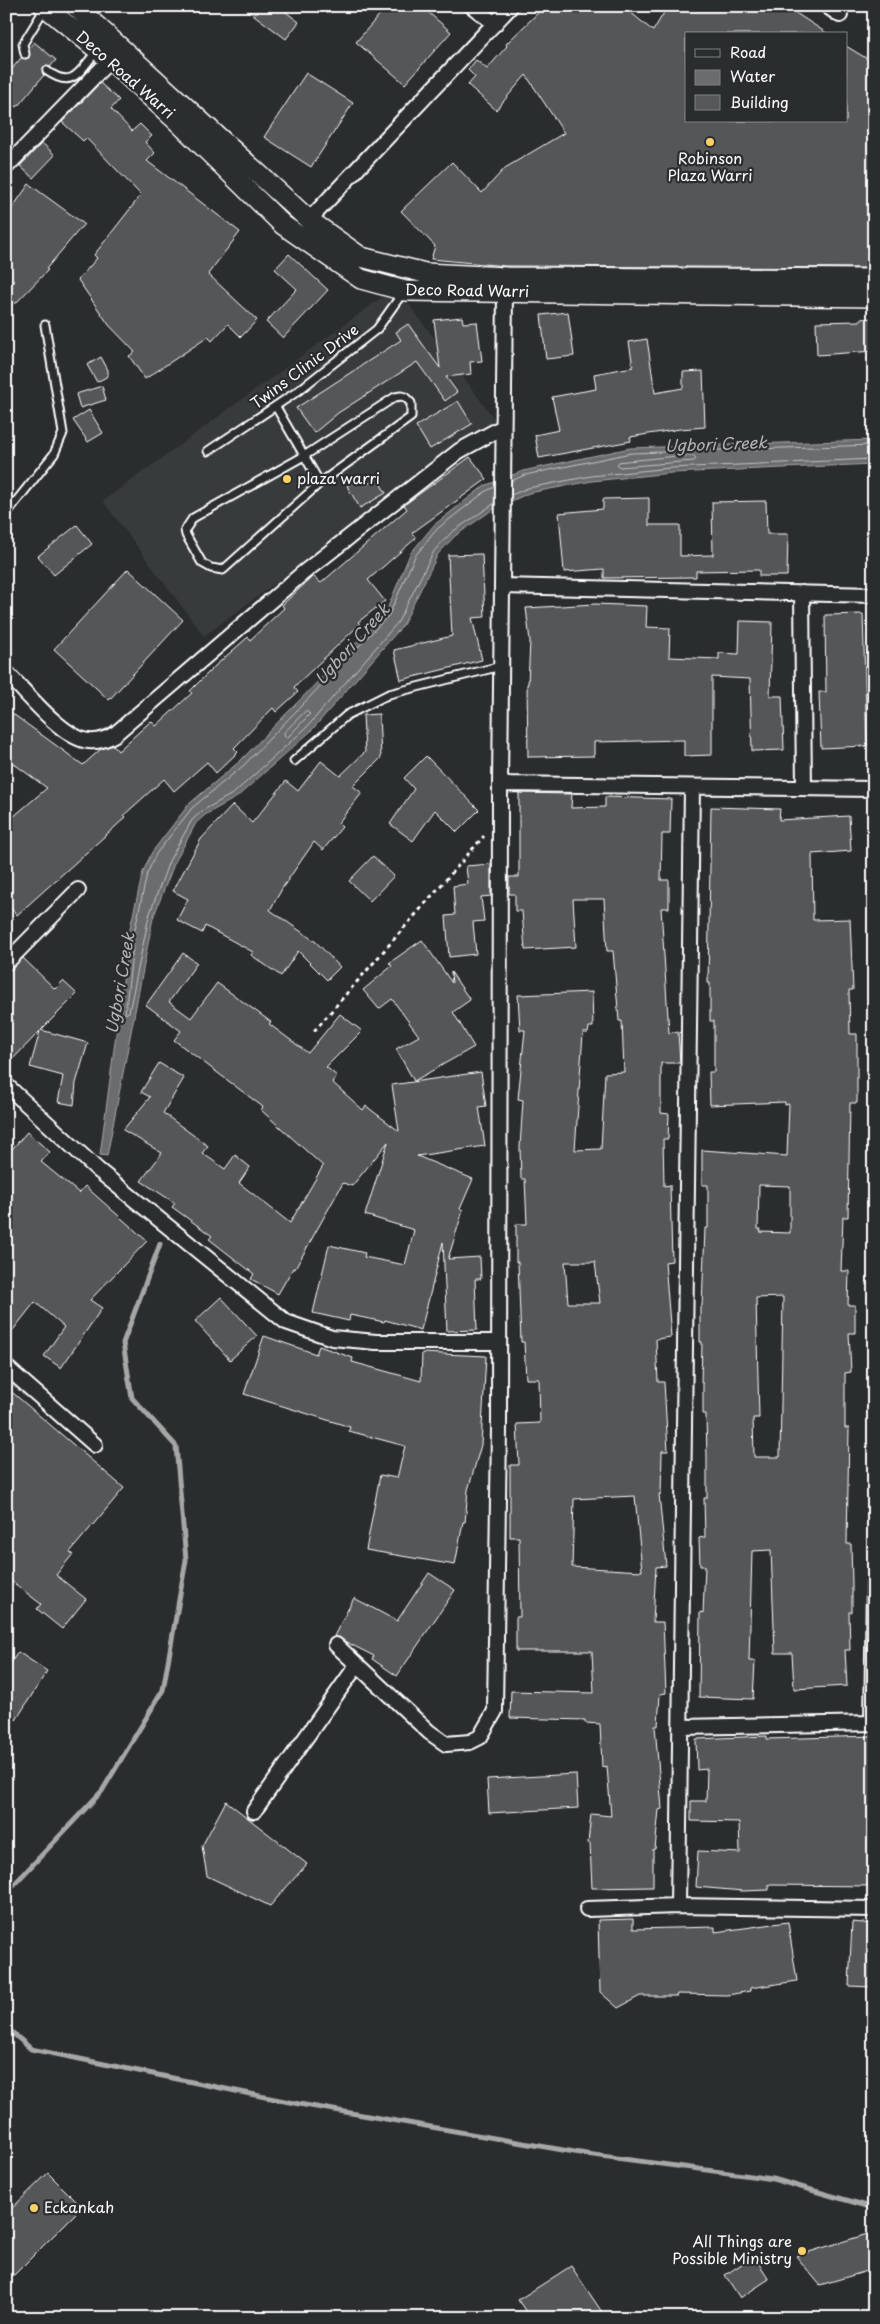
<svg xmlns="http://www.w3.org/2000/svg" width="880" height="2324" font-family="'Playpen Sans',sans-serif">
  <rect width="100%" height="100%" fill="#2a2d2e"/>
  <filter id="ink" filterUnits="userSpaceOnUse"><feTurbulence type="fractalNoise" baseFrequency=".02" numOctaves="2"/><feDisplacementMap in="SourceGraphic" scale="10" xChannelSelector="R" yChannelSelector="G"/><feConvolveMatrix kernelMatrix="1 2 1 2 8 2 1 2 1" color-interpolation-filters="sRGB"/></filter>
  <g filter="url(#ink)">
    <path fill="#373a3b" d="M396,287L496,421L204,636L103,501Z"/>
    <path fill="#6a6c6d" stroke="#a6a7a7" d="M874,440V464L671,473L592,481L529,493L492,510L455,536L438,554L403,625L311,731L237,797L205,815L196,823L174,864L153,918L107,1156L100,1155L130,928L143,872L152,852L189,804L240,761L386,612L410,554L434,525L484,486L523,471L630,448Z"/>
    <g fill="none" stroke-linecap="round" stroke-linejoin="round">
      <path stroke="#c3c4c5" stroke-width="1" d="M678,456H694L696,459L694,461L620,467L617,465L619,462Z
        M511,481L525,475L631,453L874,445
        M511,495L528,488L591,476L670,468L874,459
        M495,503L452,532L434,551L398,622L307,727L234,793L202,811L192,820L169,861L149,916L129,1012L125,1014L135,929L147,874L156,854L192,808L244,765L389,615L415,556L437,529L486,491L495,487
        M306,711L310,714L288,737H285L284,733Z"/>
      <path stroke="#a6a7a7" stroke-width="5" d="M6,1893L102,1791L163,1690L186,1560L176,1446L132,1398L123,1343L160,1244
        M6,2027L31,2049L299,2104L586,2154L773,2179L874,2208"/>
    </g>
    <path fill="#555758" stroke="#fff" fill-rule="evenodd" d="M242,6H278L299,22L286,39Z
      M387,6H421L451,32L405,84L356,42Z
      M545,6H623L653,31L668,6H785L828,34H686V121H846V46L874,63V268L505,266L431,259L435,246L401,211L452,162L482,193L505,168L564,133L526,75L496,110L468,85L475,77L468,70L476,60L487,69L507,46L506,44Z
      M34,42L56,60L50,67L43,68L44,75L17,107L6,98V76L21,58H29V48Z
      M306,73L353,103L311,167L264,137Z
      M100,83L119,100L111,109L132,131L140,124L152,136L145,142L155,153L147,161L240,232L208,274L257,320L241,337L228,324L212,341L208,337L145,379L129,356L135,352L109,325L78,280L97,258L94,255L141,195L86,138L83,141L62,122Z
      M42,143L55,155L33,178L20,166Z
      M29,184L84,224L46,269L48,270L15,304L6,295V288L14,281L6,274V217Z
      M289,254L328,290L283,338L266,322L297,289L275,269Z
      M568,312L574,356L546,359L541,315Z
      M462,317L463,323L477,322L482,361L470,362L471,374L446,377L457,392L445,401L417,362L338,413L314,433L296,408L401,340L396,332L408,324L440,368L434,320Z
      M874,318V351L817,355L816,322L860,321V319Z
      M647,339L655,393L683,388V372L703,371L705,427L680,429L630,437L631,441L539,458L535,435L559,430L552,397L596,389L594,374L633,367L629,342Z
      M101,357L108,370V376L97,382L87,365Z
      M102,386L106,400L80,408L76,394Z
      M458,401L472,424L430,449L416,426Z
      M89,410L103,433L88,442L73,420Z
      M470,457L487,479L412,533L416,538L368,580L385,601L358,622L360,624L294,687L298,692L276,712L273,708L234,748L238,752L216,773L207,762L174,791L164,779L124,815L126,817L17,915L6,903V823L47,788L6,758V709L83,765L101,749L113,745L118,751L151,721L156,726L192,693L190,691L215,666L248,637L250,640L284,608L282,605L309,580L313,576L321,583L407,509L404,505Z
      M361,478L366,485L377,478L386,493L360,508L347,486Z
      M649,498V525H680V556L713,555L712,502L766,501L767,534H788L787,576H759V570L696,571V577L604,578V569L564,572L559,513L603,509V499Z
      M77,525L92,544L54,575L38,556Z
      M482,554L485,617L472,618L482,660L401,680L394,650L452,636L448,555Z
      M128,569L183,620L109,700L54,649Z
      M595,604L647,606L646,627L670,628L669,657L719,659V653L739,654L740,621L772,622L770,696H782L784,750L752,751L750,679L712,677V755L684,756V740L594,742V756L528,757L527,684H528L530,641L526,608Z
      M863,614L867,746L821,748L819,692H826L825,615Z
      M379,714L381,758L353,786L362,793L338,823L342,827L323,850L314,842L283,887L270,910L316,942L340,967L327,980L298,951L281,976L251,955L253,952L205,926L202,933L177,920L188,899L173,891L201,839L233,805L252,823L286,781L298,791L321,761L340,776L365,752L363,715Z
      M426,756L479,810L457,832L435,810L413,841L390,824L414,789L404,778Z
      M519,793L572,794L571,808L605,807V797L671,799L670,834H662L661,880H669V908H661L669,1033L678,1032L680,1063H661V1113L669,1114L668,1139H663L664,1186L670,1185L672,1261L665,1262L671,1337L656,1339L658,1382H664L668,1451H662L661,1494H659L666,1566L656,1567L653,1622H663L666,1693L660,1694L658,1726H655L662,1809L659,1810L655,1849H653V1887L592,1888L590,1843H588L591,1814L611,1816L607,1766L602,1767L600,1724L585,1723V1720L510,1718L511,1691L594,1693L592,1651H516V1617H520L519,1537H510V1465H519L517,1424L540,1423L539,1379H526L524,1342H521L518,1262H516V1224H527L525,1179H521L520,1147L523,1100L518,1099L525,1030H520L518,995L592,992L593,1027H589L588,1033H583L575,1150L601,1149L605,1073L624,1072L622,1021H619L613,951H607L604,899H573L576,947L525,950L522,911H515V894H509V877H519ZM565,1262H595L600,1303H568ZM635,1496L642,1571L572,1567L574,1499Z
      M711,807L780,809L779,820L849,816L851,851L812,854L813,920L850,919L853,990H849L850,1034H857V1103H850L848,1217H843L841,1271H849L848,1305H855V1333H849L851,1372L845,1373V1428H849L847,1544H851L852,1584V1612H849L850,1650H845L847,1686L794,1689L792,1653H775L771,1550L752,1551L749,1661H755L753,1699L699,1697L700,1612L703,1613L705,1566H700L699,1538L705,1537L704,1498H707V1458L706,1414H703V1383H701L702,1342H700V1306H702L705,1228H708V1185H702V1150L787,1156L789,1104L785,1105V1102L710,1105L709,1072H714V1021H710V983H708ZM759,1185L790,1186V1233L760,1232L761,1229H758ZM783,1297L780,1457H754L753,1418H759L756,1298Z
      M373,856L394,876L370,901L349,881Z
      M491,864V896L481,897L484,921L473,922L476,954L449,957L446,916L455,915L453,886L468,884L466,866Z
      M422,940L452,983L451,972L470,1000L453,1012L474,1047L414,1081L396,1049L419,1036L392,999L379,1009L363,990L392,966L389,963Z
      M183,953L197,963L169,1002L191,1018L217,983L271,1022L269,1024L308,1053L340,1014L362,1031L326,1067L337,1076L332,1082L363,1110L366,1106L399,1131L392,1085L481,1072L486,1106L479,1107L485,1146L417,1156L473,1179L460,1209L463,1210L448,1259L480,1257L481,1279H475L477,1330L447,1331L443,1242L421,1330L385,1320L384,1322L350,1315L349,1321L313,1313L329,1245L365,1253L364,1257L405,1265L414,1230L365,1215L388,1142L352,1186L343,1183L295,1269L293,1268L278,1294L251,1279L254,1274L209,1239L212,1236L172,1207L175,1203L141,1181L162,1153L123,1130L150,1097L141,1092L159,1063L184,1078L163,1113L208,1146L202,1153L225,1169L235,1155L250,1167L239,1183L290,1223L323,1166L261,1110L263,1107L174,1040L181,1031L146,1005Z
      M23,958L55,989L63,981L77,994L41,1030L88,1043L76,1083L74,1105L58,1102L63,1076L30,1067L40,1031L6,1066V972Z
      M27,1132L50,1152L41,1162L79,1193L85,1186L147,1241L90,1300L102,1308L61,1368L44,1356L64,1327L35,1302L6,1339V1156Z
      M221,1297L257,1336L230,1360L195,1321Z
      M264,1336L316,1354L319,1346L353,1358L352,1362L421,1381L422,1353L486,1356L481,1445L468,1490L465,1522H463L455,1565L366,1550L380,1475L397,1478L405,1446L349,1431L350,1427L244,1394Z
      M6,1387L124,1488L70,1552L73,1554L56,1575L86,1599L62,1629L37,1609L41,1604L6,1577Z
      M429,1573L455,1590L397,1676L372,1659L374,1656L334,1636L354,1598L397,1621Z
      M18,1652L47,1671L16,1720L6,1714V1670Z
      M767,1736V1739L874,1736V1886L769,1885V1890L743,1891L696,1887L698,1851L740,1853L739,1822L691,1821V1801H706L707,1769L697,1770L696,1739Z
      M576,1774L578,1808L489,1813L487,1779Z
      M226,1801L307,1864L270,1906L207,1876L202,1846Z
      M633,1919V1929L715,1927V1932L788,1922L797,1981L750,1988V1991L728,1995L677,1994V1996H640L618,2008L600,1992L598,1920Z
      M852,1922L874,1924L871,1987L849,1986Z
      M48,2173L82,2207L14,2275L6,2268V2214Z
      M874,2232V2269L820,2285L796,2256Z
      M754,2256L769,2279L740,2298L725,2275Z
      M571,2266L606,2318H530L518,2300Z"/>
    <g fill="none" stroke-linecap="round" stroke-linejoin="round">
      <defs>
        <path id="service" d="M25,54L23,44L45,8
          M47,71C74,90 79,71 97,51
          M401,396L405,397L411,403V417L320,483L223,570L211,568L202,563L186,535L185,530L193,518L304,456L395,397Z
          M276,407L320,483
          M208,451L298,391L377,329L404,291
          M6,514L54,454L63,433L45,325
          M294,761L347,715L389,694L501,666"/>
        <path id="minor" d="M472,6L495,24
          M827,6L840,15
          M6,167L110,60
          M309,220L511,6
          M502,586L874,595
          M802,593L804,788
          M6,672C25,691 63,739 89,741C99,742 107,739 115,734L303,573L459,451L503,427
          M500,784L874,789
          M6,963L78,890
          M6,1085L98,1170L286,1322L332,1338L376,1342H499
          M6,1367L95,1445
          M336,1645L429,1732L446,1744L470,1742L480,1737L495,1711L499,1429L500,784L505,291
          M872,1724L874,1583
          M681,1727L874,1723
          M254,1811L357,1665
          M678,1906L692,787
          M587,1909L678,1906L874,1909"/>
        <path id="secondary" d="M44,6L110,60L179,123L283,225L361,279L405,291L874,297
          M75,6L309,220L361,257L425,273L505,277L874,279"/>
      </defs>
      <use href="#service" stroke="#fff" stroke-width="11"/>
      <use href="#minor" stroke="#fff" stroke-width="18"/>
      <use href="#secondary" stroke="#fff" stroke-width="22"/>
      <path stroke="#fff" stroke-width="3" stroke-dasharray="4 4" stroke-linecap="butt" d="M314,1031L484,836"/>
      <use href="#service" stroke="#2a2d2e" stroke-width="7"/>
      <use href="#minor" stroke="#2a2d2e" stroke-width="14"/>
      <use href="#secondary" stroke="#2a2d2e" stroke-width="19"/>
    </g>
  </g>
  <g fill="#ffd166" stroke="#2a2d2e" stroke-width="2">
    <circle cx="710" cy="142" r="5"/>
    <circle cx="287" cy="479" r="5"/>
    <circle cx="34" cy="2208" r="5"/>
    <circle cx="802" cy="2251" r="5"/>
  </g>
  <g text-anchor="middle" stroke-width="4.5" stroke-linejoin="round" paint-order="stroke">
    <g font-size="15" fill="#fff" stroke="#2a2d2e">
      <text transform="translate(125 75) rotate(41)" y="5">Deco Road Warri</text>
      <text transform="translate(467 291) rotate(1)" y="5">Deco Road Warri</text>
      <text transform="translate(305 367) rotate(-37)" y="5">Twins Clinic Drive</text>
    </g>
    <g font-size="15" fill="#fff" stroke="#2a2d2e" text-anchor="start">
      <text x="710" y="164" text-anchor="middle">Robinson<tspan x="710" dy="17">Plaza Warri</tspan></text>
      <text x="297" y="484">plaza warri</text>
      <text x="44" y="2213">Eckankah</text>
      <text x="792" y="2247" text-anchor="end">All Things are<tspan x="792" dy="17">Possible Ministry</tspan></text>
    </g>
    <g font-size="16" font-style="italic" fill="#b4b6b6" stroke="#2a2d2e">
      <text transform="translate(716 444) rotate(-2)" y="6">Ugbori Creek</text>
      <text transform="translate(352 644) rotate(-48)" y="6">Ugbori Creek</text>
      <text transform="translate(120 983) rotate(-80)" y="6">Ugbori Creek</text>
    </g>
  </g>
  <rect width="880" height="2324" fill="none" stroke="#2a2d2e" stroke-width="25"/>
  <rect x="12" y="12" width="855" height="2299" fill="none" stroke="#fff" stroke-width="2" filter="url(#ink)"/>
  <rect x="685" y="32" width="162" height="90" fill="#2a2d2e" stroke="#7f8182"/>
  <rect x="695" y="49" width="25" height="8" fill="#2a2d2e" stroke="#7f8182"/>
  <text x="730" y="58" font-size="15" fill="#ffffff">Road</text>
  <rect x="695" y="70" width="25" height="15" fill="#6a6c6d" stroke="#7f8182"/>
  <text x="730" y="82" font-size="15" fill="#ffffff">Water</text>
  <rect x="695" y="95" width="25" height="15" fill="#555758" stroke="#7f8182"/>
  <text x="730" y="108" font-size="15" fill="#ffffff">Building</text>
</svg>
